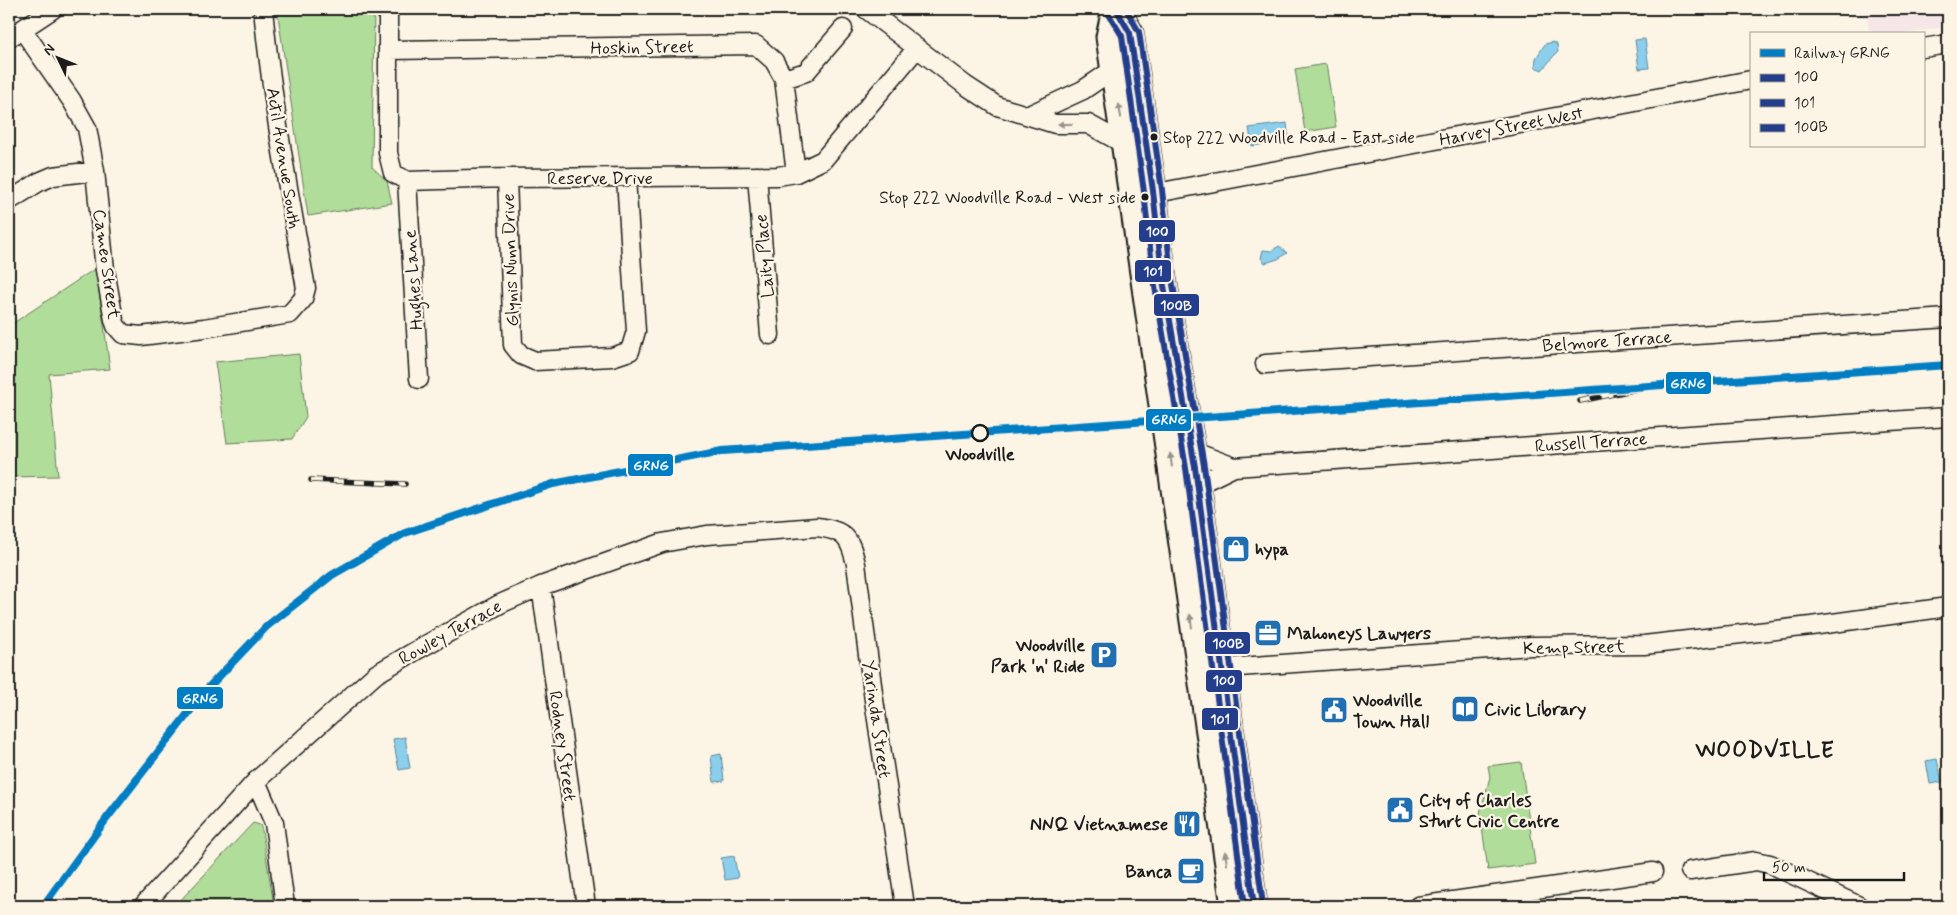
<svg xmlns="http://www.w3.org/2000/svg" width="1957" height="915" font-family="Mynerve,sans-serif">
  <rect width="100%" height="100%" fill="#fcf5e5"/>
  <filter id="ink" filterUnits="userSpaceOnUse"><feTurbulence type="fractalNoise" baseFrequency=".02" numOctaves="2"/><feDisplacementMap in="SourceGraphic" scale="10" xChannelSelector="R" yChannelSelector="G"/><feConvolveMatrix kernelMatrix="1 2 1 2 8 2 1 2 1" color-interpolation-filters="sRGB"/></filter>
  <g filter="url(#ink)">
    <path fill="#f6e6e7" d="M1865,9H1948V26L1905,34H1870Z"/>
    <path fill="#b1dd9b" stroke="#667c5c" d="M277,9H374L372,167L387,181L392,203L308,216Z
      M1326,64L1336,127L1305,132L1295,69Z
      M96,268L110,369L49,374L58,476L9,477V326Z
      M299,354L306,417L292,439L227,443L215,362Z
      M1521,762L1535,864L1488,870L1480,813L1490,777L1488,766Z
      M253,823L260,825L262,830L274,906H175Z"/>
    <path fill="#8bcfec" stroke="#5f8799" d="M1645,39L1649,68L1639,69L1635,40Z
      M1553,42L1557,45L1558,52C1551,58 1548,64 1542,70L1535,67L1536,58L1545,44Z
      M1287,123L1289,141L1252,146L1249,128Z
      M1279,246L1287,253L1278,259L1265,263L1261,258L1263,250L1271,251Z
      M405,737L410,768L399,770L393,739Z
      M721,754L724,781L714,782L711,756Z
      M1937,759L1942,782L1930,784L1926,761Z
      M734,856L738,878L725,880L721,858Z"/>
    <g fill="none" stroke-linecap="round" stroke-linejoin="round">
      <defs>
        <path id="minor" d="M388,9V153L393,173L407,181L507,178L778,176L796,173L823,160L917,48
          M866,9L965,85L997,106L1055,124H1088L1126,145
          M22,29L72,101L87,128L95,171L105,270L114,320L116,326L123,334L141,336L204,328L290,314L303,299L306,288C289,195 272,102 263,9
          M9,38L53,9
          M1923,48L1948,44
          M388,50L756,45L774,61L784,79L796,173
          M784,79L806,72L843,29
          M1029,115L1083,90L1114,69
          M757,176L770,335
          M507,178L513,345L521,355L535,361L612,357L630,351L636,331L626,178
          M407,181L419,379
          M1153,191H1167L1751,80
          M9,201L39,182L53,176L95,171
          M1265,364L1948,318
          M1192,451L1234,467
          M1197,485L1234,467L1948,417
          M541,586L586,906
          M1211,669L1531,646L1644,645L1811,626L1948,607
          M256,781L274,823L285,906
          M1690,871L1756,861L1770,864L1859,906
          M143,906L256,781L376,674L424,646L500,604L541,586L662,543L707,535L817,527C845,530 850,538 856,564L874,700L905,906
          M1418,906L1653,872"/>
        <path id="secondary" d="M1115,9L1109,37C1153,326 1190,617 1234,906
          M1116,9L1130,33L1153,191L1162,274L1195,467L1254,906"/>
      </defs>
      <use href="#minor" stroke="#1c1c1c" stroke-width="21"/>
      <use href="#secondary" stroke="#1c1c1c" stroke-width="29"/>
      <use href="#minor" stroke="#fcf5e5" stroke-width="18"/>
      <use href="#secondary" stroke="#fcf5e5" stroke-width="25"/>
      <defs>
        <path id="rail" d="M1580,401L1657,385
          M311,480L405,484"/>
      </defs>
      <use href="#rail" stroke="#1c1c1c" stroke-width="5.5"/>
      <use href="#rail" stroke="#fcf5e5" stroke-width="4" stroke-dasharray="11" stroke-linecap="butt"/>
      <defs>
        <path id="bus-1" d="M1116,9L1130,33L1153,191L1162,274L1195,467L1254,906"/>
        <path id="bus-2" d="M1108,13L1122,36L1144,192L1153,275L1186,468L1245,906"/>
        <path id="bus-3" d="M1126,9L1139,32L1162,190L1171,273L1204,466L1263,905"/>
      </defs>
      <use href="#bus-1" stroke="#fcf5e5" stroke-width="10"/>
      <use href="#bus-2" stroke="#fcf5e5" stroke-width="10"/>
      <use href="#bus-3" stroke="#fcf5e5" stroke-width="10"/>
      <use href="#bus-1" stroke="#243e8c" stroke-width="6"/>
      <use href="#bus-2" stroke="#243e8c" stroke-width="6"/>
      <use href="#bus-3" stroke="#243e8c" stroke-width="6"/>
      <defs>
        <path id="rail-1" d="M43,906L107,818L207,689L267,626L332,575L405,533L553,484L722,451L1948,365"/>
      </defs>
      <use href="#rail-1" stroke="#fcf5e5" stroke-width="11"/>
      <use href="#rail-1" stroke="#007dc3" stroke-width="8"/>
    </g>
    <defs><path id="oneway-solid" d="M-6-.8H1V-3.2L6.5 0L1 3.2V.8H-6Z" transform="scale(1.25)"/></defs>
    <g fill="#97938b">
      <use href="#oneway-solid" transform="translate(1120 111) rotate(-99)"/>
      <use href="#oneway-solid" transform="translate(1065 124) rotate(-180)"/>
      <use href="#oneway-solid" transform="translate(1171 460) rotate(-98)"/>
      <use href="#oneway-solid" transform="translate(1191 621) rotate(-98)"/>
      <use href="#oneway-solid" transform="translate(1226 858) rotate(-99)"/>
    </g>
  </g>
  <defs>
    <symbol id="shop-square" viewBox="-11 -11 22 22"><rect x="-9" y="-9" width="18" height="18" rx="4" fill="#1f6fb2" stroke="#fcf5e5"/><path d="M-5-2.5h2.3a2.7 3.5 0 0 1 5.4 0H5L5.5 6h-11ZM-1.5-2.5h3a1.5 2.3 0 0 0-3 0Z" fill="#fff"/></symbol>
    <symbol id="office-square" viewBox="-11 -11 22 22"><rect x="-9" y="-9" width="18" height="18" rx="4" fill="#1f6fb2" stroke="#fcf5e5"/><path d="M-6-3h4V-5.5h4V-3h4V5H-6ZM-1-4.5V-3h2v-1.5ZM-6 0V1H6V0Z" fill="#fff"/></symbol>
    <symbol id="parking-square" viewBox="-11 -11 22 22"><rect x="-9" y="-9" width="18" height="18" rx="4" fill="#1f6fb2" stroke="#fcf5e5"/><path d="M-3.5-5.5H1a3.5 3.5 0 0 1 0 7H-1V5.5H-3.5ZM-1-3.4V-.6H.8a1.4 1.4 0 0 0 0-2.8Z" fill="#fff"/></symbol>
    <symbol id="library-square" viewBox="-11 -11 22 22"><rect x="-9" y="-9" width="18" height="18" rx="4" fill="#1f6fb2" stroke="#fcf5e5"/><path d="M-6-4Q-3-5.5-.7-3.5V5Q-3 3-6 4ZM6-4Q3-5.5 .7-3.5V5Q3 3 6 4Z" fill="#fff"/></symbol>
    <symbol id="civic-square" viewBox="-11 -11 22 22"><rect x="-9" y="-9" width="18" height="18" rx="4" fill="#1f6fb2" stroke="#fcf5e5"/><path d="M-.6-6.5H3V-4.5H.6V-3L4-1V1h2V6H-6V1h2V-1L-.6-3ZM-1.2 2.5V6h2.4V2.5Z" fill="#fff"/></symbol>
    <symbol id="restaurant-square" viewBox="-11 -11 22 22"><rect x="-9" y="-9" width="18" height="18" rx="4" fill="#1f6fb2" stroke="#fcf5e5"/><path d="M-5-6h1v4h1v-4h1v4h1v-4h1v5L-1.5 .5V6h-2V.5L-5-1ZM5-6V6H3V1.5H1.5Q1.5-4 5-6Z" fill="#fff"/></symbol>
    <symbol id="cafe-square" viewBox="-11 -11 22 22"><rect x="-9" y="-9" width="18" height="18" rx="4" fill="#1f6fb2" stroke="#fcf5e5"/><path d="M-5.5-4.5H6V0H3Q3 3.5 0 3.5H-2.5Q-5.5 3.5-5.5 0ZM3-3.2v2h1.7v-2ZM-6 4.5H4V6H-6Z" fill="#fff"/></symbol>
  </defs>
  <g fill-rule="evenodd">
    <use href="#shop-square" x="1220" y="533" width="32" height="32"/>
    <use href="#office-square" x="1252" y="617" width="32" height="32"/>
    <use href="#parking-square" x="1088" y="639" width="32" height="32"/>
    <use href="#library-square" x="1449" y="693" width="32" height="32"/>
    <use href="#civic-square" x="1318" y="694" width="32" height="32"/>
    <use href="#civic-square" x="1384" y="794" width="32" height="32"/>
    <use href="#restaurant-square" x="1171" y="808" width="32" height="32"/>
    <use href="#cafe-square" x="1175" y="855" width="32" height="32"/>
  </g>
  <g fill="#1c1c1c" stroke="#fcf5e5" stroke-width="2">
    <circle cx="1154" cy="137" r="4.5"/>
    <circle cx="1145" cy="197" r="4.5"/>
  </g>
  <circle fill="#fcf5e5" stroke="#1c1c1c" stroke-width="2.5" cx="980" cy="433" r="8"/>
  <g text-anchor="middle" stroke-width="4.5" stroke-linejoin="round" paint-order="stroke">
    <g font-size="17" fill="#1c1c1c" stroke="#fcf5e5" text-anchor="start">
      <text x="1163" y="143">Stop 222 Woodville Road - East side</text>
      <text x="1136" y="203" text-anchor="end">Stop 222 Woodville Road - West side</text>
    </g>
    <g font-size="18" fill="#1c1c1c" stroke="#fcf5e5">
      <text transform="translate(642 47) rotate(-1)" y="6">Hoskin Street</text>
      <text transform="translate(1511 126) rotate(-11)" y="6">Harvey Street West</text>
      <text transform="translate(284 158) rotate(81)" y="6">Actil Avenue South</text>
      <text x="600" y="184">Reserve Drive</text>
      <text transform="translate(764 256) rotate(-95)" y="6">Laity Place</text>
      <text transform="translate(510 260) rotate(-92)" y="6">Glynis Nunn Drive</text>
      <text transform="translate(107 264) rotate(82)" y="6">Cameo Street</text>
      <text transform="translate(413 280) rotate(-94)" y="6">Hughes Lane</text>
      <text transform="translate(1607 341) rotate(-4)" y="6">Belmore Terrace</text>
      <text transform="translate(1591 442) rotate(-4)" y="6">Russell Terrace</text>
      <text transform="translate(450 632) rotate(-29)" y="6">Rowley Terrace</text>
      <text transform="translate(1574 647) rotate(-1)" y="6">Kemp Street</text>
      <text transform="translate(877 719) rotate(82)" y="6">Yarinda Street</text>
      <text transform="translate(563 746) rotate(82)" y="6">Rodney Street</text>
    </g>
    <g font-size="18" font-weight="bold" fill="#1c1c1c" stroke="#fcf5e5">
      <text x="980" y="460">Woodville</text>
    </g>
    <g font-size="18" font-weight="bold" fill="#1c1c1c" stroke="#fcf5e5" text-anchor="start">
      <text x="1255" y="555">hypa</text>
      <text x="1287" y="639">Mahoneys Lawyers</text>
      <text x="1085" y="651" text-anchor="end">Woodville<tspan x="1085" dy="21">Park 'n' Ride</tspan></text>
      <text x="1353" y="706">Woodville<tspan x="1353" dy="21">Town Hall</tspan></text>
      <text x="1484" y="715">Civic Library</text>
      <text x="1419" y="806">City of Charles<tspan x="1419" dy="21">Sturt Civic Centre</tspan></text>
      <text x="1168" y="830" text-anchor="end">NNQ Vietnamese</text>
      <text x="1172" y="877" text-anchor="end">Banca</text>
    </g>
    <g font-size="22" font-weight="bold" letter-spacing="1" fill="#1c1c1c" stroke="#fcf5e5">
      <text x="1765" y="757">WOODVILLE</text>
    </g>
  </g>
  <g stroke="#fcf5e5" stroke-width="2">
    <rect x="1138" y="219" width="38" height="24" rx="5" fill="#243e8c"/>
    <rect x="1134" y="259" width="38" height="24" rx="5" fill="#243e8c"/>
    <rect x="1153" y="293" width="47" height="24" rx="5" fill="#243e8c"/>
    <rect x="1665" y="371" width="47" height="24" rx="5" fill="#007dc3"/>
    <rect x="1145" y="408" width="47" height="24" rx="5" fill="#007dc3"/>
    <rect x="627" y="453" width="47" height="24" rx="5" fill="#007dc3"/>
    <rect x="1204" y="631" width="47" height="24" rx="5" fill="#243e8c"/>
    <rect x="1205" y="669" width="38" height="24" rx="5" fill="#243e8c"/>
    <rect x="176" y="686" width="48" height="24" rx="5" fill="#007dc3"/>
    <rect x="1201" y="707" width="38" height="24" rx="5" fill="#243e8c"/>
  </g>
  <g font-size="14" text-anchor="middle" font-weight="bold" fill="#fff">
    <text x="1157" y="236">100</text>
    <text x="1153" y="276">101</text>
    <text x="1176" y="310">100B</text>
    <text x="1688" y="388">GRNG</text>
    <text x="1169" y="424">GRNG</text>
    <text x="651" y="470">GRNG</text>
    <text x="1228" y="648">100B</text>
    <text x="1224" y="685">100</text>
    <text x="200" y="703">GRNG</text>
    <text x="1220" y="724">101</text>
  </g>
  <rect width="1957" height="915" fill="none" stroke="#fcf5e5" stroke-width="30"/>
  <rect x="15" y="15" width="1927" height="885" fill="none" stroke="#1c1c1c" stroke-width="2" filter="url(#ink)"/>
  <rect x="1750" y="32" width="175" height="115" fill="#fcf5e5" stroke="#a29e95"/>
  <rect x="1760" y="49" width="25" height="8" fill="#007dc3" stroke="#a29e95"/>
  <text x="1794" y="58" font-size="15" fill="#1c1c1c">Railway GRNG</text>
  <rect x="1760" y="74" width="25" height="8" fill="#243e8c" stroke="#a29e95"/>
  <text x="1794" y="82" font-size="15" fill="#1c1c1c">100</text>
  <rect x="1760" y="99" width="25" height="8" fill="#243e8c" stroke="#a29e95"/>
  <text x="1794" y="108" font-size="15" fill="#1c1c1c">101</text>
  <rect x="1760" y="124" width="25" height="8" fill="#243e8c" stroke="#a29e95"/>
  <text x="1794" y="132" font-size="15" fill="#1c1c1c">100B</text>
  <g transform="translate(58 58) rotate(313)" stroke="#fcf5e5" stroke-width="4" paint-order="stroke">
  <path d="M0-4L9 19L0 12L-9 19Z" fill="#1c1c1c"/>
  <text y="-8" font-size="14" font-weight="bold" text-anchor="middle" fill="#1c1c1c">N</text>
  </g>
  <path d="M1764 872v8h140v-8" fill="none" stroke="#1c1c1c" stroke-width="2.5"/>
  <text x="1772" y="872" font-size="15" fill="#1c1c1c" stroke="#fcf5e5" stroke-width="4" paint-order="stroke">50 m</text>
</svg>
